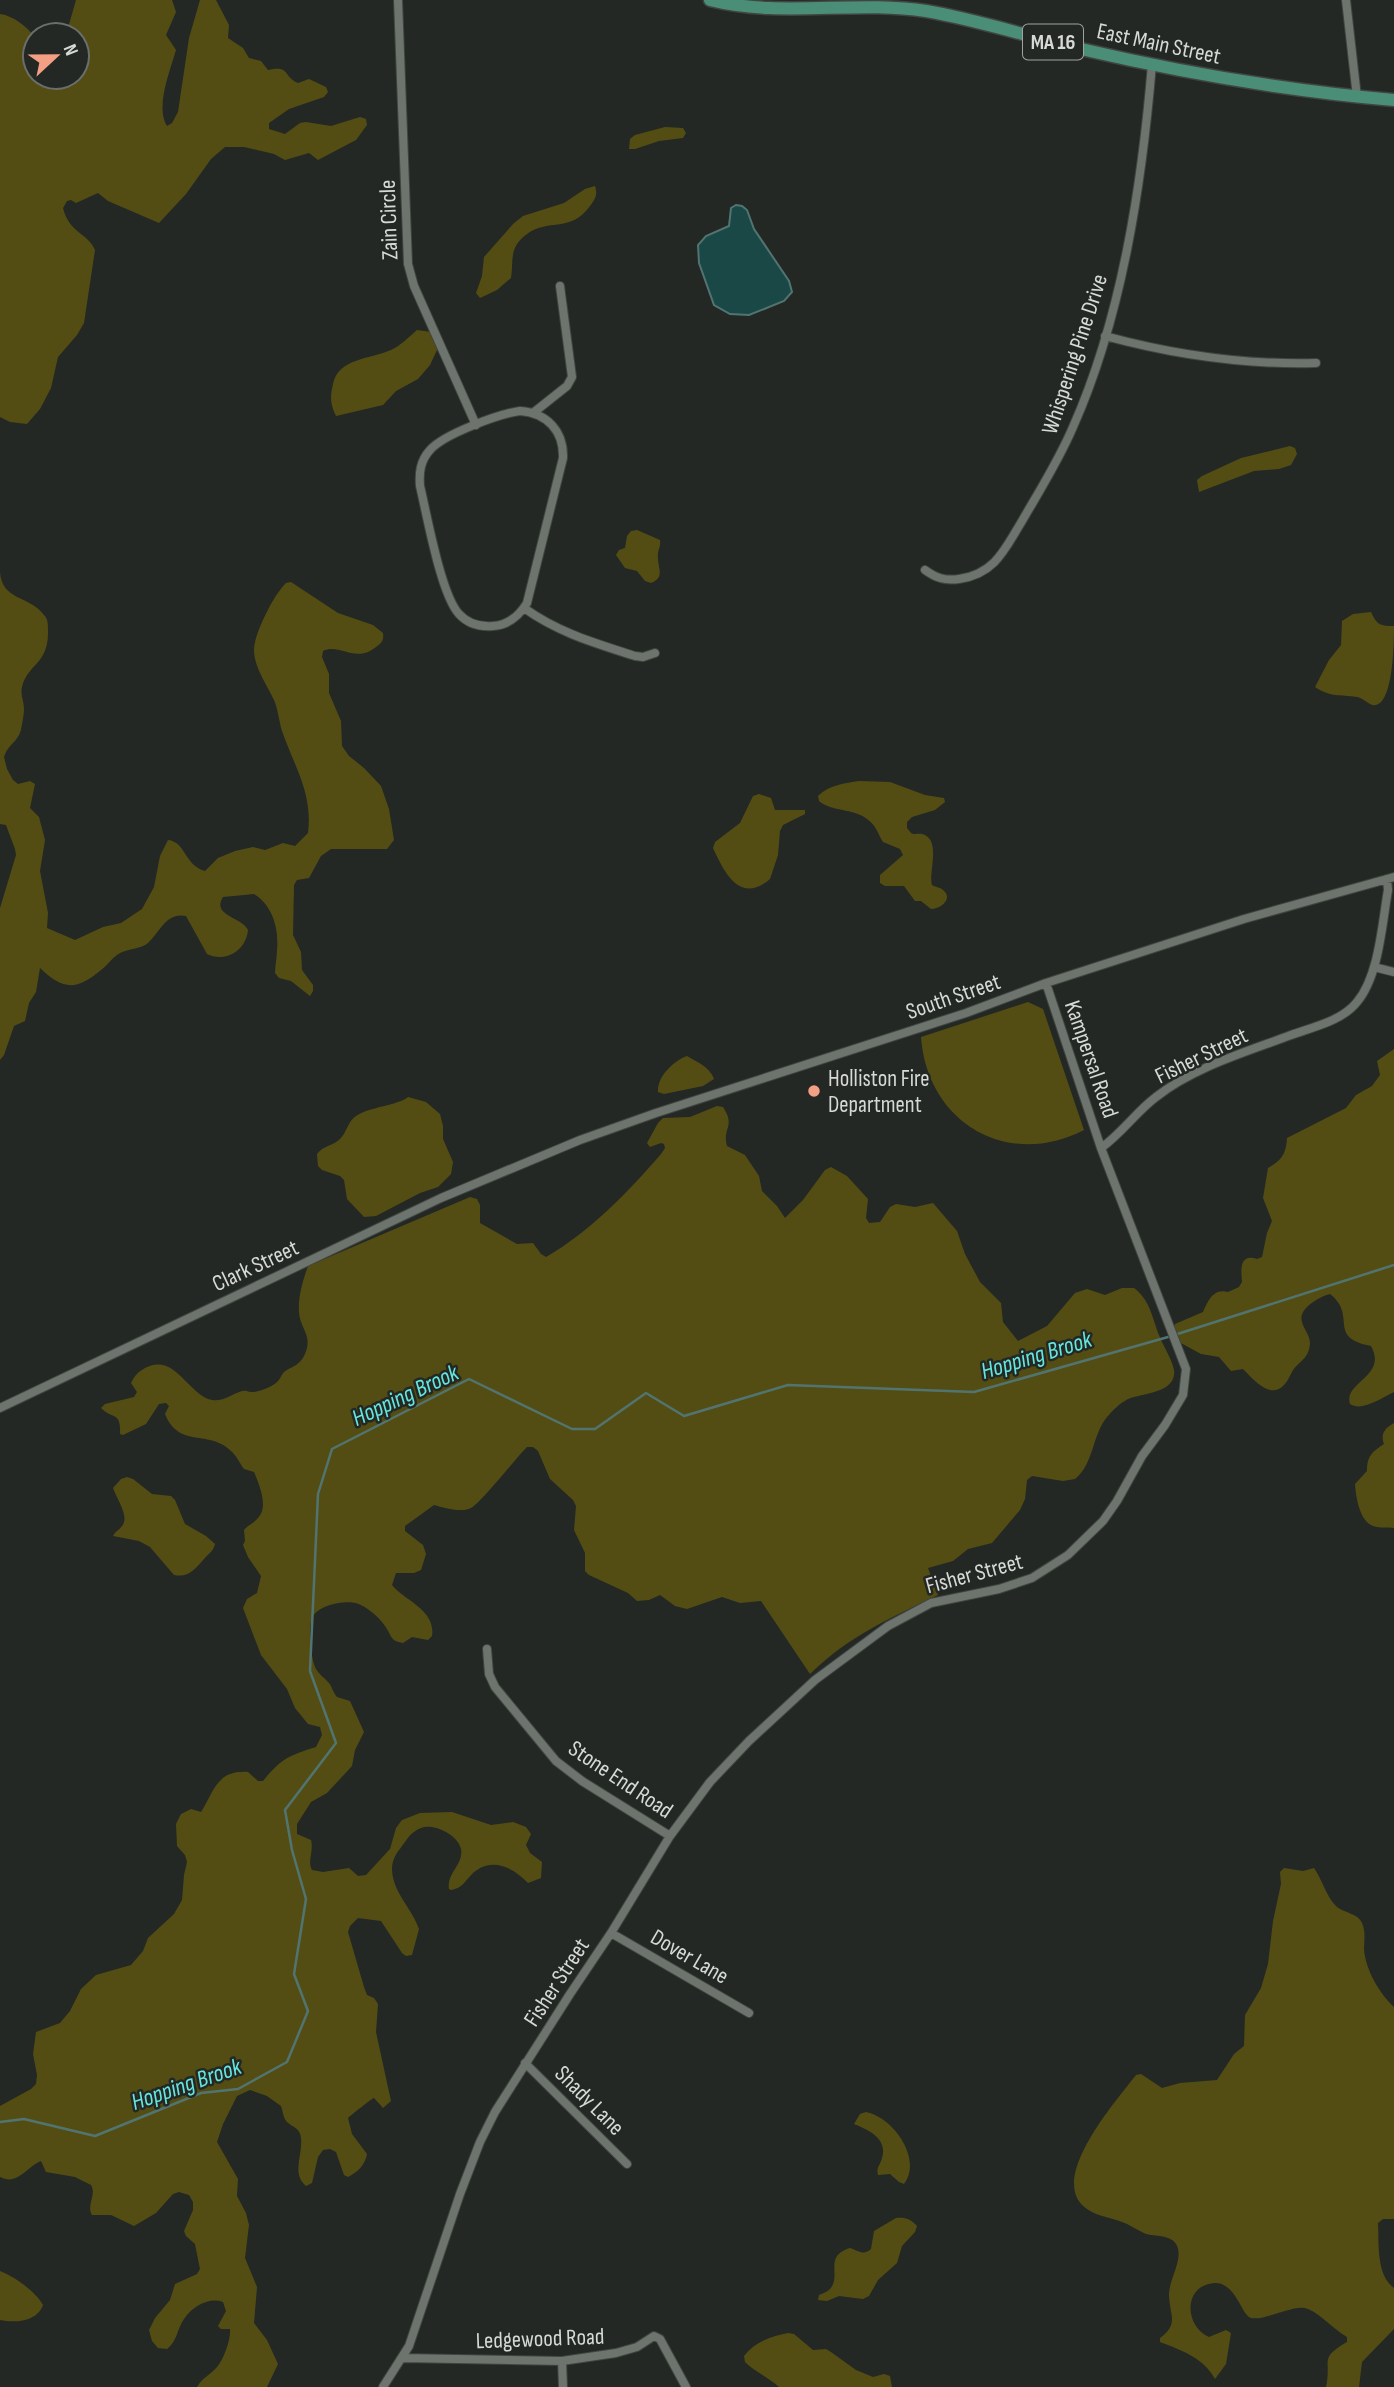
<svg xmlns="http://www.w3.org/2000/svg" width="1394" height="2387" font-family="'Sofia Sans Condensed',sans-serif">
  <rect width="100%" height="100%" fill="#232824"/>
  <path fill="#534d14" d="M76,0H172L176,12L166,35L176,50C170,71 155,107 167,126L172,123L178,112L189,38L200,0H216L229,25L228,38L243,48L249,58L261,61L268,70C291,65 282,76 298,83L309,79L326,87L328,92L324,97L289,109L269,123V129L285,134L300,123L306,122L331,126L360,117L366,119L367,125L356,140L318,160L309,153L285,160L274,154L244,147H225L211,159L186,194L159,223L108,201L98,193L76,203L71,200L67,201L63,208C69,233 88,233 95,250L84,323L77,335L58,357L51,388L40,409L27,424L10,422L0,417V14C14,16 26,26 35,37V77H77V35H66Z
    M665,127L683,128L686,133L683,138L659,141L635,149H629L630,139L635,135Z
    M595,186C598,195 595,199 590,206C571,233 549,218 527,234C508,248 514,260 511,278L497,290L480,298L476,293L482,276L484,257L513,224L523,216L564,203L585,189Z
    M417,330L431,332L438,348L430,365L418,379L396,391L383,405L336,416C330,404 330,397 333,384C338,358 371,359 391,350C400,346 409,337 417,330Z
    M1290,446L1295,448L1297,454L1291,465L1279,469L1254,471L1199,492L1197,480L1202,476L1241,458Z
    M637,530L660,540C661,548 657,550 658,558C658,569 665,577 651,583L645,581L637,571L625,568L616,555L619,550L625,548L627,536L631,531Z
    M0,572C2,601 29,595 44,615C48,619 48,624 48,630C49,665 28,663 22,687C20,695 24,701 24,709C24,715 22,724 21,730C18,742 7,745 4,757L7,769L13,780L18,784L30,781L35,784L30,808L39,817L45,840L40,871L48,913L47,928L75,940L103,927L121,923L142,909L154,887L160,856L168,840C186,842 184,865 205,871L218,858L235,851L253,847L265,850L283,843L295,846L308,833C313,793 294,766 282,731C279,721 278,709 274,700C267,685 254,667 254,650C254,634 274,594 286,583L291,582L338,613L373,625L383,633C384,640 382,643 376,647C355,664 340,643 323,651L322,657L329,674V693L341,721L342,746L349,756L364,768L381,786L389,809L394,840L387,849H331L321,856L309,878L297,880L294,885L293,935L301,952L302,970L313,985V991L310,996L291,981L279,978L275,973C275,965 277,958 277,950C279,929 273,906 254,894L223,897C211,916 242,917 248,930C246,951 225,963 207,954L186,916C166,912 160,932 148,943C140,950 126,948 117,955C111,959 107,966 101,970C76,991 63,990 40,968L36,992L29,1003L25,1021L14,1026L4,1055L0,1060V908L16,855L15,849L6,825L0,824Z
    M1371,612C1377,625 1380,626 1394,626C1394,640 1394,710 1372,705C1367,703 1363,698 1357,697C1339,694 1332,698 1315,687L1329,660L1341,645L1342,621L1353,614Z
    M859,781L890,782L925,795L944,798L945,802L935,810L912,817L907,822V828L911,833C914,835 919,833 922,834C942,839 928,873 932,885C935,887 940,887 943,890C954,899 940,909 931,909L921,901H915L904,886H885L880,883V875L903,855L900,849L883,842C878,834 876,825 867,819C853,808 832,812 819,801L818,796C829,785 845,783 859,781Z
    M759,794L771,798L775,810H805V814L783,825L780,831L778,855L770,879C740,905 724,872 713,848L715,842L740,823L753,796Z
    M1028,1002L1043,1009L1084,1130C1007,1170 927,1122 921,1037Z
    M1394,1049V1392C1381,1398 1362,1412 1350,1404C1343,1382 1388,1377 1371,1346C1326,1337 1358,1316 1330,1294C1321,1296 1308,1304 1303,1312C1297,1324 1310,1332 1310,1343C1309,1358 1301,1360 1293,1370C1290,1375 1288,1381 1284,1385C1270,1400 1253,1379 1243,1369L1231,1371L1219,1357L1201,1354L1179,1342L1174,1330L1175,1324L1203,1312C1208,1301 1213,1288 1228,1292L1239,1287L1242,1282C1241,1270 1239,1253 1257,1259L1262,1257L1267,1233L1272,1221L1263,1198L1268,1168C1282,1160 1286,1154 1287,1138L1346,1108L1356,1095L1372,1086L1380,1075L1377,1061Z
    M687,1056C697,1062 710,1067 714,1079L703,1086L664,1094L658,1092C657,1077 673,1061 687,1056Z
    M408,1097L426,1102L440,1114L443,1126V1139L453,1162L451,1174L438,1187L420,1193L376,1216L364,1217L347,1199L344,1180L340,1176L322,1170L318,1166L317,1154C324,1145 333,1146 340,1139C347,1132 348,1121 356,1116C369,1107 399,1105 408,1097Z
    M717,1106L723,1107C736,1127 722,1127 727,1146L745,1155L759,1176L762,1191L777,1206L785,1218L803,1200L825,1170L831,1167L847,1176L868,1199L866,1218L869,1223L880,1222L890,1207L896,1204L915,1207L933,1203L957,1231L965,1254L980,1282L1001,1303L1003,1322L1018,1341L1047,1326L1075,1293L1087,1289L1105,1295L1122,1288H1134C1150,1300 1152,1317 1159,1335C1163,1346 1172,1359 1174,1370C1177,1393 1143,1393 1128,1399C1120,1403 1113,1410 1107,1417C1092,1435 1094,1464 1075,1479L1063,1481L1032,1476L1027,1480L1025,1499L1020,1510L992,1543L968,1549L953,1561L928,1568L938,1595C889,1619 850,1635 810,1674L761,1601L740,1603L722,1597L687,1609L675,1606L660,1595L649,1600L637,1601L628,1593L589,1575L585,1571V1553L574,1530L576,1506L573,1500L550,1479L538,1451L533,1447H527C516,1458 480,1504 471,1508C460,1513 445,1508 434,1505L405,1526V1531L423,1545L426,1554L421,1570L414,1573H396L392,1585C405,1601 436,1610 432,1636L428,1640L412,1637L403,1643C390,1641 392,1636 385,1626C379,1617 366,1606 356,1603C344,1600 317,1605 312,1618C308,1627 311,1658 315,1667C318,1674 324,1677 329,1683C332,1687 333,1692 337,1697L350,1701L364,1732L355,1750L352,1766L327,1793L311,1802L297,1824V1834L311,1840C314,1851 307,1861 312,1870L323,1872L349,1868L358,1876L366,1875L390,1849L396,1828L402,1820L420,1813L452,1812L491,1825L513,1822L526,1827L531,1834L526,1845L530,1853L542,1862L541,1878L528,1883C515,1869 495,1858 477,1870C467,1876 465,1888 451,1890L449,1889C446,1873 464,1865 461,1849C458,1835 434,1823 421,1828C411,1832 408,1838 402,1846C396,1854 392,1859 392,1870C393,1893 412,1908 419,1929L412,1955L406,1956L402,1953L381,1921L358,1918L350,1926L348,1932L364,1987L367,1995L374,1998L378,2004L376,2032L391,2101L383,2108L374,2098C371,2099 350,2116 348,2118L352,2134L367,2154C365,2165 358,2172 348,2177L344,2175L336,2152L330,2149L323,2150L318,2157L312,2183L306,2186C291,2173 303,2155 301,2138C300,2128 294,2128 287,2122C283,2118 283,2111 281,2106L267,2096L250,2090L237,2096L223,2124L217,2142L238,2179L237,2196L246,2213L249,2225L245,2258L257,2287L254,2323L267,2340L278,2364L267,2387H197C202,2378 210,2375 217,2367C224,2359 231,2339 230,2329H221L218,2326L226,2311L223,2302C209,2297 193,2306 184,2319C177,2329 177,2342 167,2349L158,2348L152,2341L149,2330L155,2318L170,2300L175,2284L197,2274L200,2269L195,2244L186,2236L184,2231L193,2210V2202L189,2195L179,2192L173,2194L156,2213L134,2226L111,2215H92C86,2205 97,2195 91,2185L75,2177L46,2172L41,2161C26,2167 18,2186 0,2177V2106L31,2089L36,2084L37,2075L33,2054L36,2032L60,2023L70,2011L81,1989L96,1975L131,1965L143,1951L148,1938L174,1914L182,1900L184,1875L187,1862L185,1855L177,1846L176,1824L181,1814L191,1809L201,1812C214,1792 216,1770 248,1772L258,1781H263C282,1758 288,1756 316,1747L322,1735L320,1727L308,1724L295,1708L287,1689L261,1655L243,1608L247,1599L257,1593L261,1576L248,1557L243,1545L245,1541L244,1530C248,1525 254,1523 258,1518C269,1507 259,1484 254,1472L244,1469C240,1464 237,1456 231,1451C209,1429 179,1449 165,1414L169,1406L166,1403L159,1404L146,1424L123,1435L120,1434C121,1411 113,1420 101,1408L105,1404L134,1397L137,1392L131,1383C135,1375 137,1373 145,1368C175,1352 187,1394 212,1400C223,1402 232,1394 242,1391C250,1390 245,1392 253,1392C259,1392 272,1387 277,1382C281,1379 281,1373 287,1370C294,1366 298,1365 303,1358C315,1336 300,1330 299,1312C298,1296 303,1280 308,1266L470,1197L477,1199L480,1205V1223L517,1244L533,1243L541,1254L546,1257C591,1231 628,1192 661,1154L665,1148L664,1144L661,1143L650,1147L647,1143L658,1123L663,1118L690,1117Z
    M1394,1423V1528C1388,1527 1382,1528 1377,1527C1360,1525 1356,1498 1355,1484L1367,1471C1367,1456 1372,1452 1384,1444C1380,1434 1385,1428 1394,1423Z
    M127,1477L133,1479L152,1494L171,1496L175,1500L185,1524L206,1536L215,1544C213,1552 209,1553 204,1559C195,1569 189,1578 174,1575L150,1547L139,1541L113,1536C116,1530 122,1529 124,1522C127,1513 116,1497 113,1488L121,1479Z
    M1284,1868L1303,1871L1314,1868C1322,1879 1326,1896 1336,1906C1343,1913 1358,1913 1362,1923C1366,1932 1364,1941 1364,1950C1366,1970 1379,1993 1394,2007V2219H1383L1378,2223C1379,2243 1376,2275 1394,2288V2329L1362,2362L1359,2387H1326C1332,2359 1318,2359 1347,2342V2337C1333,2329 1322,2315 1308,2309C1295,2303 1266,2321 1251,2318C1241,2315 1236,2282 1214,2283C1182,2286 1185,2327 1209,2337L1226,2330L1231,2333L1226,2364L1215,2379C1204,2358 1181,2350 1160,2342V2338C1179,2324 1170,2316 1169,2296C1168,2280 1185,2258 1176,2244C1171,2235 1154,2236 1146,2234C1139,2231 1133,2227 1127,2224C1115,2218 1098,2217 1087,2209C1045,2181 1117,2100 1136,2075L1141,2074L1162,2088L1180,2083L1217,2080L1234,2054L1244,2046L1245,2015L1261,1988L1268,1964L1273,1921L1281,1884L1280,1872Z
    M866,2112C893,2117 923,2159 904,2184L899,2182L890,2174L878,2175C876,2167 880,2166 882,2158C888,2139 869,2130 854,2124L860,2114Z
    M896,2218C905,2217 911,2219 917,2226L915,2232L902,2246L897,2263L878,2280L869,2296L863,2299L839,2296L827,2301L818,2300L819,2295C823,2293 827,2292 830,2289C842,2276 823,2256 850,2248C859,2251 863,2256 871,2249L874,2231Z
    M0,2271C15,2277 35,2291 43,2305C37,2322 15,2323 0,2320Z
    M788,2333L794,2334L813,2350L826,2349L831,2352L856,2370L873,2377L884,2374L890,2376L892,2387H779C768,2377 755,2372 745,2362L744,2356C755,2342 771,2336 788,2333Z"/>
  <path fill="#194846" stroke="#527471" stroke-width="2" d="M736,205L742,206L747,210L754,229L789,281L792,292L784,301L749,315L730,314L714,305L699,263L698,245L706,236L729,226L731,208Z"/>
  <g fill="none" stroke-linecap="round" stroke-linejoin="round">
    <path stroke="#527471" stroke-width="2.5" d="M0,2122L24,2119L95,2136L201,2093L238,2089L287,2062L308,2011L294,1974L306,1899L292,1850L285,1810L336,1743L310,1671L318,1494L332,1449L469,1379L572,1429H595L646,1393L684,1416L788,1385L974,1392L1168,1337L1394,1265"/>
    <defs>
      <path id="minor" d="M398,0L408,264L414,286L476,425
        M1346,0L1357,97
        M1105,336C1175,355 1243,365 1316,363
        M520,411C547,413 564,431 563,458L527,603C519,616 509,625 493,626C480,627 468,624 459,614C441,595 427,515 420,486C419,473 420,461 430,450C444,434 499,414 520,411Z
        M533,413L567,386L572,377L560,286
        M925,570C936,578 945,581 959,579C995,574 1005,549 1022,521C1040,490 1059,460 1073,427C1122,317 1142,184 1152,64
        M524,608C559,633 595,643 635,656L643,657L655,653
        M1374,967L1394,972
        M1046,983L1101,1148
        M0,1408L441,1198L580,1140L656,1113L966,1013L1046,983L1244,919L1394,877
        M487,1649L489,1674L495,1687L556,1761L582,1781L670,1836
        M611,1933L749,2013
        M525,2063L627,2164
        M403,2358L562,2361L616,2353L637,2347L654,2336L660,2339L686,2387
        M562,2361L563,2387
        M383,2387L409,2346L460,2194L480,2142L495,2112L570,1994L611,1933L670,1836L710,1782L749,1741L815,1680L888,1626L931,1603L999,1589L1032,1578L1068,1555L1103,1521L1117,1501L1142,1456L1165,1425L1183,1395L1186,1369L1101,1148C1122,1133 1136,1112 1156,1097C1194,1067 1246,1052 1291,1035C1313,1027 1342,1021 1357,1002C1379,976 1382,924 1388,890L1387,879"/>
      <path id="primary" d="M710,0C781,18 855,0 926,11C979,20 1029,37 1081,49C1184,73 1288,91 1394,100"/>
    </defs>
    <use href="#minor" stroke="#414541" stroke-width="10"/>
    <use href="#primary" stroke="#414541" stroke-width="15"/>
    <use href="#minor" stroke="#6d736d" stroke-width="8"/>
    <use href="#primary" stroke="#4a8e78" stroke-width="12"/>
  </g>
  <circle fill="#f39f84" stroke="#232824" stroke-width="2.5" cx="814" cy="1091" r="7"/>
  <g text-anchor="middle" stroke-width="5" stroke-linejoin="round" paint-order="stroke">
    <rect fill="#232824" stroke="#a0a4a1" stroke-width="2" x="1023" y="24.5" width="60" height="35" rx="5"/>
    <g font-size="21" font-weight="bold" fill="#d6d9d6">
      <text x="1053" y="49">MA 16</text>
    </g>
    <g font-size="23" fill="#d6d9d6" stroke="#232824">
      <text transform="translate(1159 43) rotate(12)" y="8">East Main Street</text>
      <text transform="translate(388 220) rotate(-92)" y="8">Zain Circle</text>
      <text transform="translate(1074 354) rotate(-72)" y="8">Whispering Pine Drive</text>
      <text transform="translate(953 996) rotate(-19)" y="8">South Street</text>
      <text transform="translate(1201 1055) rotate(-26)" y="8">Fisher Street</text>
      <text transform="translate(1092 1059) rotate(71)" y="8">Kampersal Road</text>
      <text transform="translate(255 1265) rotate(-25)" y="8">Clark Street</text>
      <text transform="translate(974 1573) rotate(-15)" y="8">Fisher Street</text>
      <text transform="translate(621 1779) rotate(34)" y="8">Stone End Road</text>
      <text transform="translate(690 1956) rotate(30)" y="8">Dover Lane</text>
      <text transform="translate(556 1982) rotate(-57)" y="8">Fisher Street</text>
      <text transform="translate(590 2100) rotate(45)" y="8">Shady Lane</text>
      <text transform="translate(540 2338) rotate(-2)" y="8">Ledgewood Road</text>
    </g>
    <g font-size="23" fill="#d6d9d6" stroke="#232824" text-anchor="start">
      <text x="828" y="1086">Holliston Fire<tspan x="828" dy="26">Department</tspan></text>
    </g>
    <g font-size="24" font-style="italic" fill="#65e7e0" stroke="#232824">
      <text transform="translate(1036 1355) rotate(-17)" y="8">Hopping Brook</text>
      <text transform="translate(405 1395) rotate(-25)" y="8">Hopping Brook</text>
      <text transform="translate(186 2084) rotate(-19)" y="8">Hopping Brook</text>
    </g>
  </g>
  <g transform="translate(56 56) rotate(68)"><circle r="33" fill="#232824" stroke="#6b6f6b" stroke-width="2"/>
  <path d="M0-5L12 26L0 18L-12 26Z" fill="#f39f84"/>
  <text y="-10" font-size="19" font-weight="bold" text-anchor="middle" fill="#d6d9d6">N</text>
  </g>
</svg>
